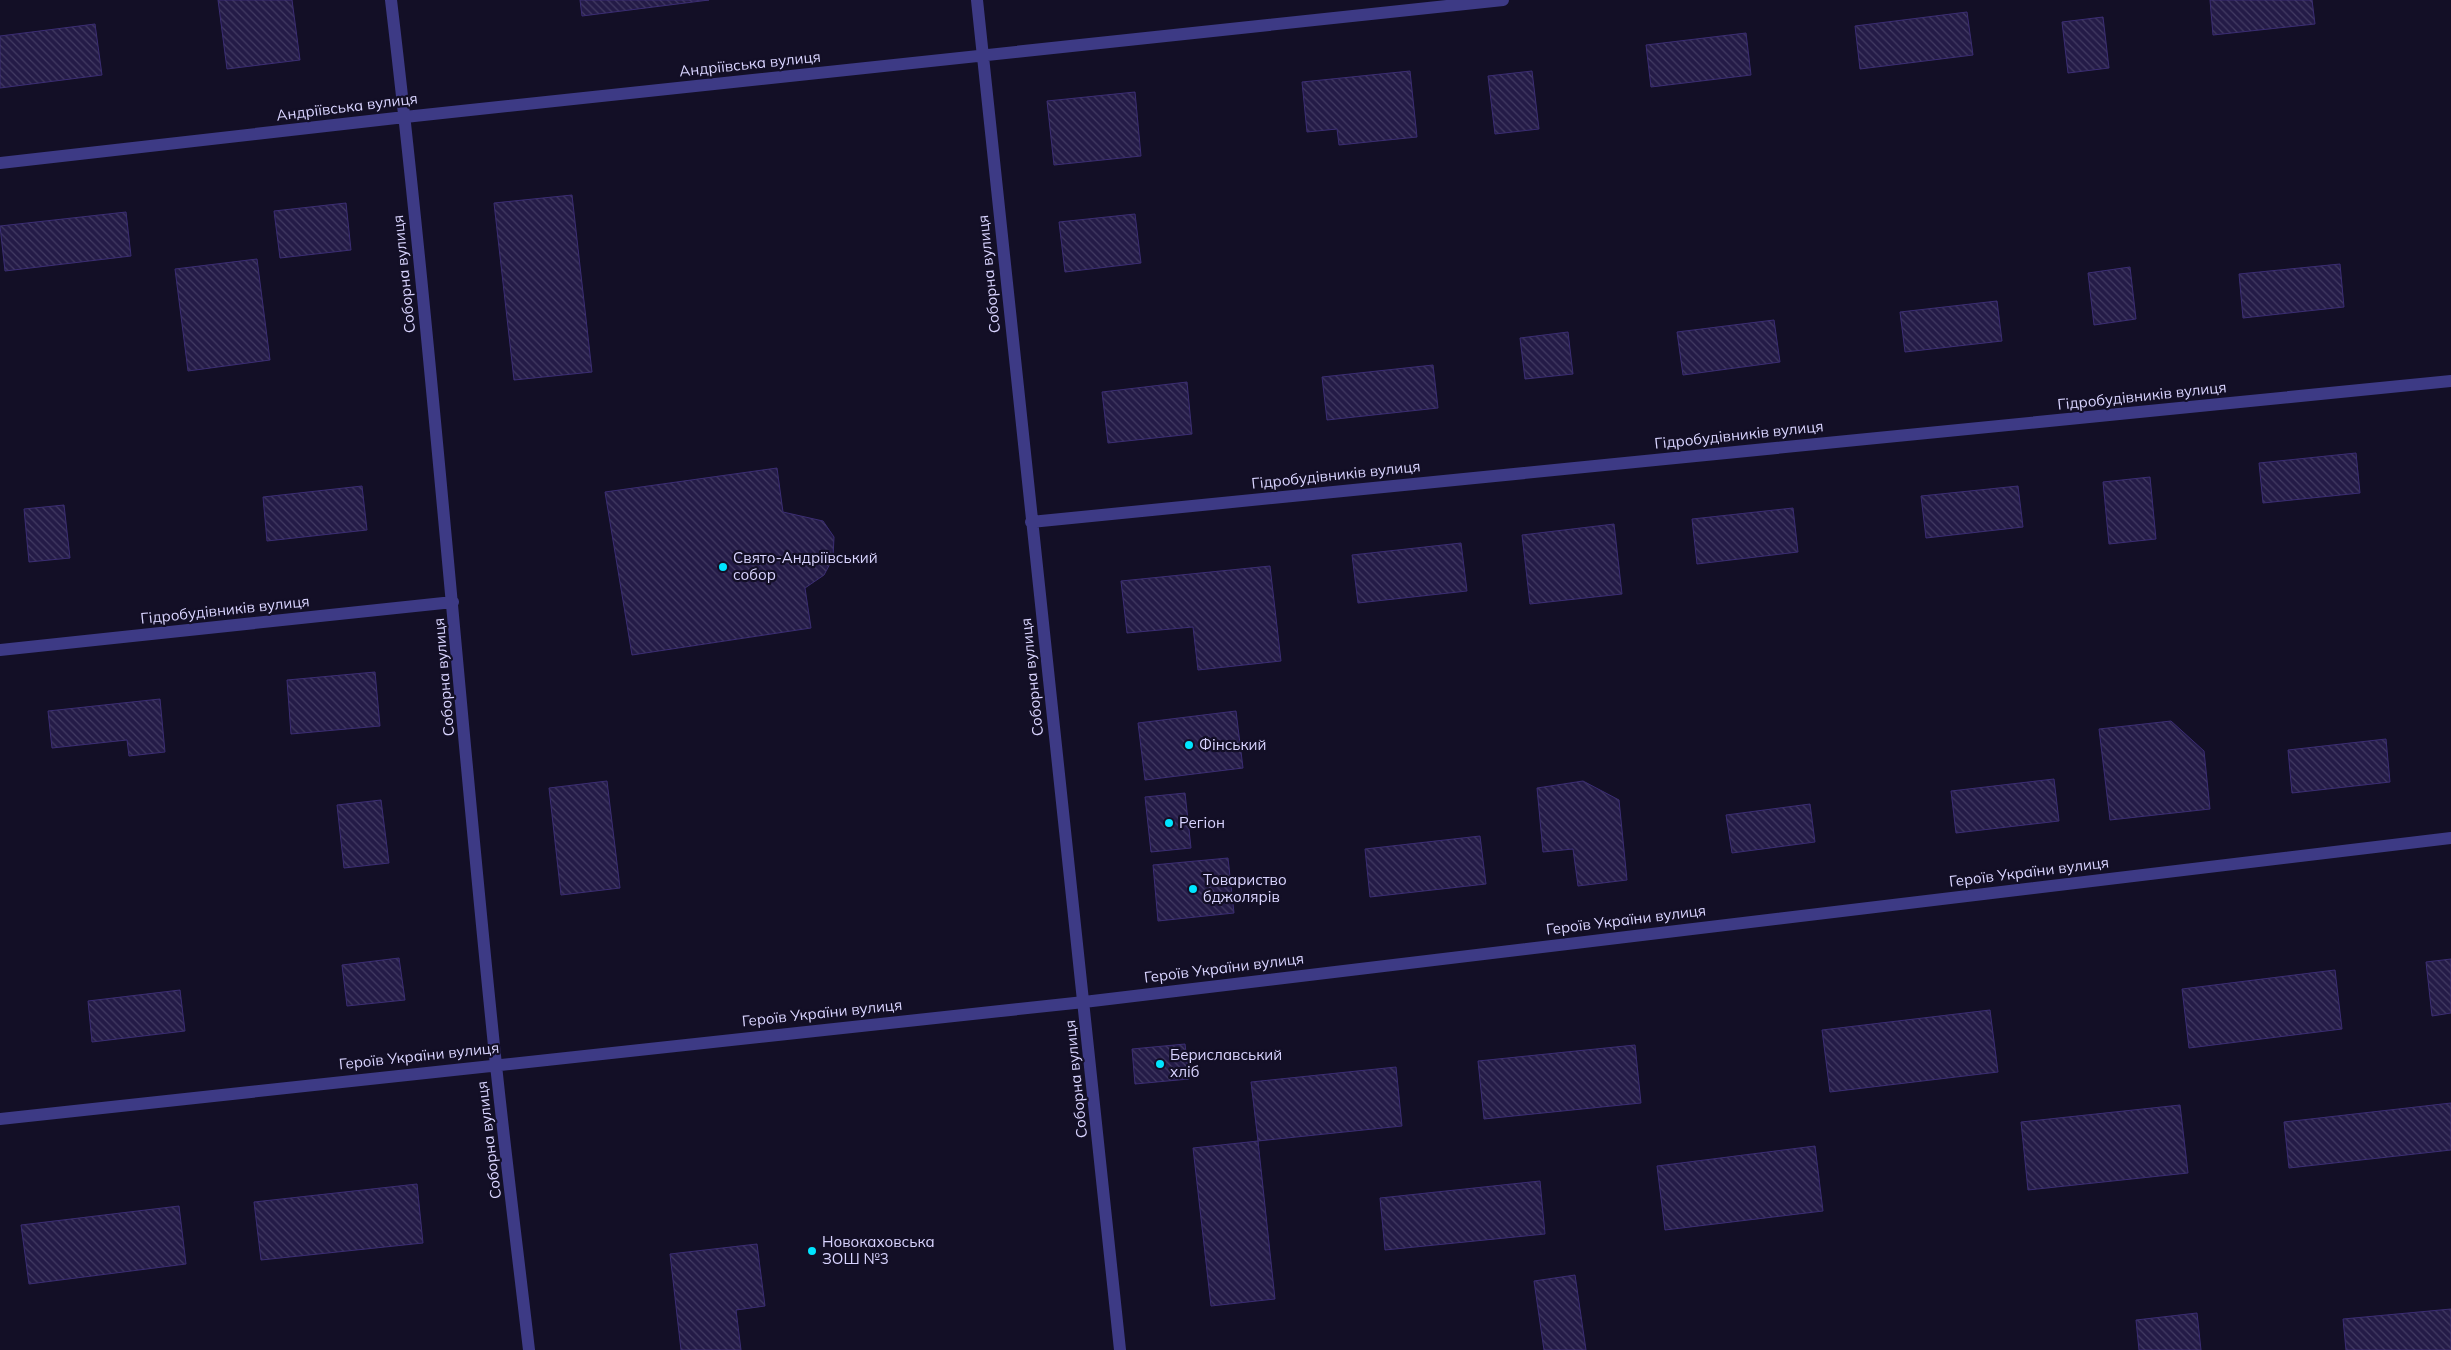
<svg xmlns="http://www.w3.org/2000/svg" width="2451" height="1350" font-family="Mulish,sans-serif">
  <defs>
    <pattern id="building-back-hatch" width="6" height="6" patternUnits="userSpaceOnUse" patternTransform="scale(1.25)"><rect width="6" height="6" fill="#241b47"/><path d="M-1 5l2 2M0 0l6 6M5-1l2 2" fill="none" stroke="#433b63"/></pattern>
  </defs>
  <rect width="100%" height="100%" fill="#130f26"/>
  <path fill="url(#building-back-hatch)" stroke="#3b2d73" d="M218,0H292L300,60L227,69Z
    M580,0H709L582,16Z
    M2210,0H2312L2315,24L2213,35Z
    M1967,12L1973,55L1860,69L1855,26Z
    M2103,17L2109,68L2068,73L2062,22Z
    M95,24L102,75L0,88V36Z
    M1746,33L1751,75L1651,87L1646,45Z
    M1410,71L1417,137L1339,145L1337,129L1307,132L1302,82Z
    M1532,71L1539,129L1495,134L1488,76Z
    M1135,92L1141,156L1054,165L1047,101Z
    M572,195L592,372L514,380L494,203Z
    M346,203L351,250L280,258L274,211Z
    M126,212L131,256L5,271L0,226Z
    M1135,214L1141,263L1065,272L1059,222Z
    M257,259L270,360L188,371L175,269Z
    M2340,264L2344,307L2243,318L2239,274Z
    M2130,267L2136,319L2094,325L2088,273Z
    M1997,301L2002,341L1905,352L1900,312Z
    M1774,320L1780,362L1683,375L1677,332Z
    M1568,332L1573,374L1525,379L1520,338Z
    M1433,365L1438,408L1327,420L1322,377Z
    M1187,382L1192,434L1108,443L1102,392Z
    M2356,453L2360,493L2263,503L2259,463Z
    M777,468L783,512L823,521L834,537L833,558L824,575L805,588L811,628L632,655L605,492Z
    M2150,477L2156,539L2109,544L2103,482Z
    M362,486L367,530L267,541L263,497Z
    M2018,486L2023,527L1926,538L1921,496Z
    M64,505L70,558L29,562L24,509Z
    M1793,508L1798,552L1697,564L1692,519Z
    M1614,524L1622,594L1530,604L1522,535Z
    M1461,543L1467,591L1358,603L1352,555Z
    M1270,566L1281,661L1198,670L1193,627L1127,633L1121,581Z
    M375,672L380,726L291,734L287,680Z
    M160,699L165,752L129,756L127,740L52,748L48,711Z
    M1236,711L1243,768L1145,780L1138,723Z
    M2171,721L2204,751L2210,809L2110,820L2099,729Z
    M2386,739L2390,782L2292,793L2288,750Z
    M2054,779L2059,821L1956,833L1951,791Z
    M607,781L620,888L561,895L549,788Z
    M1583,781L1619,800L1627,880L1578,886L1573,849L1543,852L1537,788Z
    M1185,793L1191,848L1151,852L1145,797Z
    M381,800L389,863L344,868L337,805Z
    M1810,804L1815,842L1732,853L1726,815Z
    M1480,836L1486,884L1370,897L1365,849Z
    M1228,858L1234,913L1158,921L1153,865Z
    M399,958L405,1000L347,1006L342,965Z
    M2451,959V1013L2432,1016L2426,962Z
    M2335,970L2342,1029L2189,1048L2182,989Z
    M180,990L185,1031L92,1042L88,1001Z
    M1990,1010L1998,1072L1830,1092L1822,1030Z
    M1185,1044L1189,1079L1135,1084L1132,1049Z
    M1635,1045L1641,1103L1484,1119L1478,1061Z
    M1396,1067L1402,1126L1258,1141L1251,1082Z
    M2451,1103V1150L2289,1168L2284,1122Z
    M2180,1105L2188,1173L2028,1190L2021,1122Z
    M1258,1141L1275,1299L1211,1306L1193,1148Z
    M1815,1146L1823,1211L1665,1230L1657,1166Z
    M1540,1181L1545,1234L1385,1250L1380,1198Z
    M417,1184L423,1243L261,1260L254,1202Z
    M179,1206L186,1264L29,1284L21,1225Z
    M757,1244L765,1306L736,1310L741,1350H681L670,1254Z
    M1575,1275L1586,1350H1544L1534,1281Z
    M2451,1309V1350H2346L2343,1319Z
    M2197,1313L2201,1350H2139L2136,1320Z"/>
  <g fill="none" stroke-linecap="round" stroke-linejoin="round">
    <path stroke="#3d3a85" stroke-width="12" d="M391,0C433,354 459,711 496,1065C506,1160 518,1255 529,1350
      M977,0L1120,1350
      M0,163L405,117L1503,0
      M1031,522L2451,381
      M0,650L453,602
      M0,1119L1084,1002L2451,838"/>
  </g>
  <g fill="#00e5ff" stroke="#130f26" stroke-width="2">
    <circle cx="723" cy="567" r="5"/>
    <circle cx="1189" cy="745" r="5"/>
    <circle cx="1169" cy="823" r="5"/>
    <circle cx="1193" cy="889" r="5"/>
    <circle cx="1160" cy="1064" r="5"/>
    <circle cx="812" cy="1251" r="5"/>
  </g>
  <g text-anchor="middle" stroke-width="4.5" stroke-linejoin="round" paint-order="stroke">
    <g font-size="15" fill="#d9d4ff" stroke="#130f26">
      <text transform="translate(750 64) rotate(-6)" y="5">Андріївська вулиця</text>
      <text transform="translate(347 107) rotate(-7)" y="5">Андріївська вулиця</text>
      <text transform="translate(404 274) rotate(-96)" y="5">Соборна вулиця</text>
      <text transform="translate(989 274) rotate(-96)" y="5">Соборна вулиця</text>
      <text transform="translate(2142 396) rotate(-6)" y="5">Гідробудівників вулиця</text>
      <text transform="translate(1739 435) rotate(-6)" y="5">Гідробудівників вулиця</text>
      <text transform="translate(1336 475) rotate(-6)" y="5">Гідробудівників вулиця</text>
      <text transform="translate(225 610) rotate(-6)" y="5">Гідробудівників вулиця</text>
      <text transform="translate(444 677) rotate(-95)" y="5">Соборна вулиця</text>
      <text transform="translate(1032 677) rotate(-96)" y="5">Соборна вулиця</text>
      <text transform="translate(2029 872) rotate(-7)" y="5">Героїв України вулиця</text>
      <text transform="translate(1626 920) rotate(-7)" y="5">Героїв України вулиця</text>
      <text transform="translate(1224 968) rotate(-7)" y="5">Героїв України вулиця</text>
      <text transform="translate(822 1013) rotate(-6)" y="5">Героїв України вулиця</text>
      <text transform="translate(419 1056) rotate(-6)" y="5">Героїв України вулиця</text>
      <text transform="translate(1076 1079) rotate(-96)" y="5">Соборна вулиця</text>
      <text transform="translate(489 1140) rotate(-97)" y="5">Соборна вулиця</text>
    </g>
    <g font-size="15" fill="#d9d4ff" stroke="#130f26" text-anchor="start">
      <text x="733" y="563">Свято-Андріївський<tspan x="733" dy="17">собор</tspan></text>
      <text x="1199" y="750">Фінський</text>
      <text x="1179" y="828">Регіон</text>
      <text x="1203" y="885">Товариство<tspan x="1203" dy="17">бджолярів</tspan></text>
      <text x="1170" y="1060">Бериславський<tspan x="1170" dy="17">хліб</tspan></text>
      <text x="822" y="1247">Новокаховська<tspan x="822" dy="17">ЗОШ №3</tspan></text>
    </g>
  </g>
</svg>
